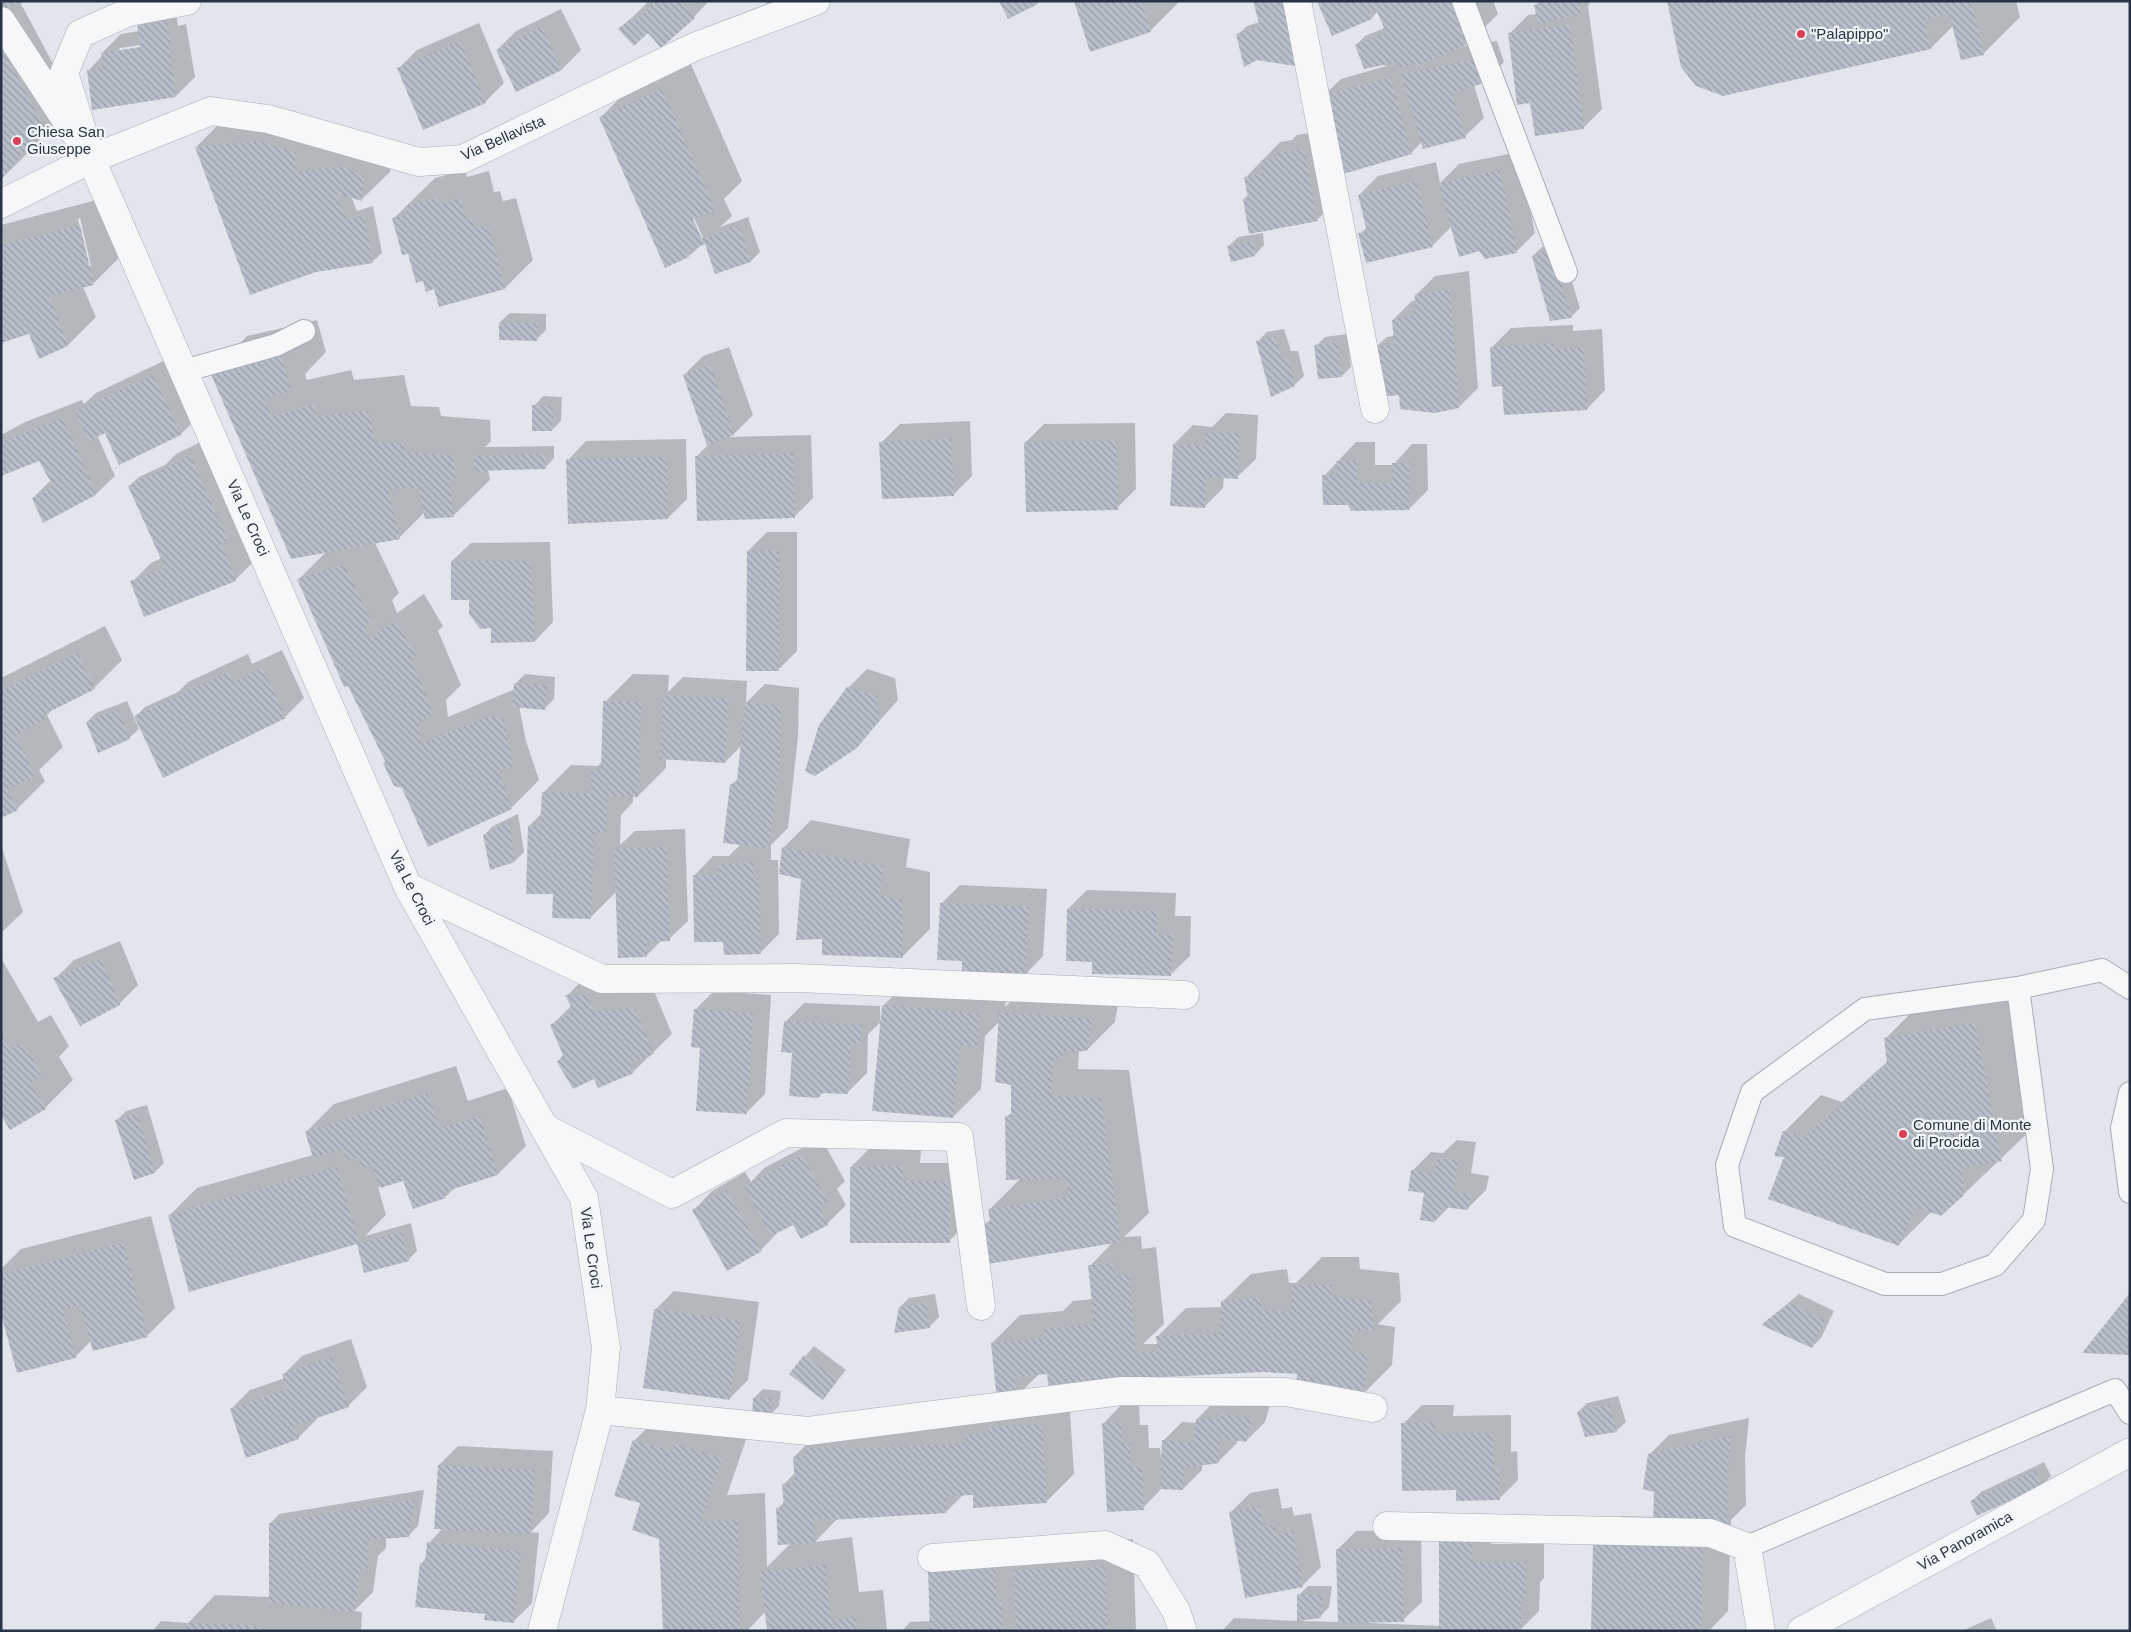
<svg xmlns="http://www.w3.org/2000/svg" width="2131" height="1632" font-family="Helvetica,sans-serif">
  <defs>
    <pattern id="building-back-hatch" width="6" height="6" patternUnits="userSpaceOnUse" patternTransform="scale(1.25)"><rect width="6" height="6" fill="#b9bfca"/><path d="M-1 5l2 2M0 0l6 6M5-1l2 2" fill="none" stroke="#969ca6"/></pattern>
  </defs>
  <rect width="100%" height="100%" fill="#e2e6ec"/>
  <path fill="#0003" fill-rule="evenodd" d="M1,1L20,2L58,73L80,90L35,146L1,179Z
    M649,1L654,3L709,1L694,17L648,31L620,29Z
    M765,1H789L769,9Z
    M1075,1H1178V3L1150,31Z
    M1255,1H1294L1309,56L1237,35L1247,26L1260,22Z
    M1318,1H1493L1498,14L1470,42L1460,47L1497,41L1504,62L1486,81L1474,85L1484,118L1465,136L1422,142L1411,153L1322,97L1341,79L1386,66L1356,45L1365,36L1385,28L1378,11L1372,18Z
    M1540,1H1591L1588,6L1602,109L1583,128L1531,102L1509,34L1528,15L1537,14L1536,5Z
    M1668,1H2016L2020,17L1983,54L1954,25L1931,48Z
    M561,9L581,50L562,69L516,90L497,50L516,31Z
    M176,13L178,26L186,24L195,77L176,96L93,108L88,71L102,56V53L121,34L139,31V26L148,17ZM141,45V48L117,51L120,48Z
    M479,23L504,83L485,102L399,68L417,50Z
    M690,62L742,181L724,199L732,216L720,227L748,217L760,252L751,261L716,273L705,242L689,256L600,118L628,90ZM692,213L703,238H700L690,214Z
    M224,119L392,148L390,172L362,199L351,196L357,211L373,206L382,253L372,262L316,270L196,147Z
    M1323,131L1336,201L1317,220L1244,199L1249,194L1246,177L1280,142L1292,140L1297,135Z
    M1518,152L1535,233L1516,252L1480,250L1452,226L1432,246L1360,234L1367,227L1359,195L1378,176L1436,162L1440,183L1459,164Z
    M465,170L467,177L489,171L494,192L500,191L503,201L516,198L533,260L505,288H435L424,280L394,218L435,178Z
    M108,197L121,256L93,284L83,287L96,317L68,345L30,332L1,342V225ZM80,218L91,266H88L78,219Z
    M1263,233L1264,245L1255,255L1228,247L1238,237Z
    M1560,242L1580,308L1571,317L1533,256L1542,247Z
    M1469,271L1478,388L1459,407L1400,394L1377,346L1387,337L1394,336L1393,320L1412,301L1416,300V295L1435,276Z
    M510,313L546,314V330L537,339L500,322Z
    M317,320L326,352L305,374L307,380L351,370L354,380L404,375L411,406L439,407L441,416L490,420L491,441L485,447L554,446V458L545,468L488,469L490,480L453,516L425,512L399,538L375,543L399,593L392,600L397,613L424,594L443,626L438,631L461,685L446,700L448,717L515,689V684L525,674L555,677L554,699L545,708L519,706L526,741L539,780L511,808L403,787L387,761L298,580L327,551L211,373L247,336Z
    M1573,325V331L1602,329L1605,390L1587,409L1504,385L1492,347L1511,328Z
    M1284,329L1291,351H1298L1304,376L1294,385L1258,341L1267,332Z
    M1347,334L1351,367L1342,376L1319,378L1316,346L1325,337Z
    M729,347L753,415L734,434L726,437L811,435L813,498L794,517L696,457L708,445L684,375L703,356Z
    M172,357L199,416L181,434L105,432L97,435L115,476L96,494L33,498L51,480L39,460L1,475V435L25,422L82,400L84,404L96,393Z
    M543,396L562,397L561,421L552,430L534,406Z
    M1226,413L1258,415L1256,459L1237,477H1224L1223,488L1204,507L1174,444L1193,425L1212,427Z
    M970,421L972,476L953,495L881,443L900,424Z
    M1135,423L1136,489L1117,508L1025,443L1044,424Z
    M209,438L254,561L235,580L132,582L151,563L162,558L129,486L139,477L165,465L176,454Z
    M686,439L687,499L668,518L568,460L586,441Z
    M1356,442H1375V465H1393L1412,444H1427L1428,490L1409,509L1348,504L1324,476Z
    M767,532H797V651L778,670L748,551Z
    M550,542L553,622L535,641L492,627L470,599L452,561L471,543Z
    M105,626L122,660L94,688L55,707L47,715L63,747L39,770L45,781L17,809L1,817V678Z
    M282,650L304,698L285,717L136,716L145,707L178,692L188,682L248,654L252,664Z
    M867,669L895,678L898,700L856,747L848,688Z
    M633,674L669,675L668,692L683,677L747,681L746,703L765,684L799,688L798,737L788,828L771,845V860H778L779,934L760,953L724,940L695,875L713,856H729L741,844L731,785L739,778L742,745L725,762L666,759V768L638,796H633V802L621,815L620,845L635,831L685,829L688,921L669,939L662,940L646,956L617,891L590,918L554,893L529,826L542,813L543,793L571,765L598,766L603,760L605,702Z
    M127,701L139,729L129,738L87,722L96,713Z
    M518,814L524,852L515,861L484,835L493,826Z
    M811,820L910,839L906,867L930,872V929L902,957L823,938L803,878L783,848Z
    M1,845L23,912L1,933Z
    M960,885L1047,889L1043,956L1025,975L964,960L941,904Z
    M1087,890L1176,893L1175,916H1191L1190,956L1171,974L1094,961L1068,909Z
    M120,941L138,985L119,1004L55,979L74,960Z
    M1,958L38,1022L51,1015L69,1046L59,1057L73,1080L45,1108L1,1113Z
    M585,977H605L613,993L654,991L672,1034L633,1072L594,1077L565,1055L552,1025L571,1006L567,996Z
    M911,978L1007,986L1005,1007L1028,985L1120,992L1115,1022L1087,1050H1079L1078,1069L1129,1070L1149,1213L1124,1237L1141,1236L1142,1249L1156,1247L1164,1324L1143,1344H1158V1336L1186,1308L1222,1307V1302L1251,1274L1287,1269L1289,1283H1296L1322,1257H1359L1360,1269L1399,1273L1401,1301L1378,1324L1395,1327L1392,1365L1364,1393L1299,1373L1263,1371L1048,1373L1039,1374L1016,1397L992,1343L1020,1315L1063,1311L1073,1301L1093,1299L1090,1266L1113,1242L985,1225L991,1219L990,1209L1020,1179L1006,1118L1013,1111L1012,1084L999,1022L985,1036L981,1089L953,1117L882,1021L868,1034L867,1073L848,1092L794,1052L785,1022L804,1003L880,1006V1020H882L883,1006Z
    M2012,987L2038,1123L1964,1194L1932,1211L1898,1245L1786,1156L1784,1132L1821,1095L1842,1102L1888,1061L1886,1038L1922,1002Z
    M714,991L771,995L765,1094L746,1113L701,1047L695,1010Z
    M456,1066L468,1101L508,1088L526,1146L498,1174L455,1188L445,1197L404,1179L378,1187L386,1215L365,1236L411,1223L417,1251L408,1260L358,1243L169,1216L197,1188L313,1155L306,1132L334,1104Z
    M147,1105L164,1163L155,1172L117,1120L126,1111Z
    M821,1138L845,1181L837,1189L846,1205L827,1224L793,1223L779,1231L761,1250L694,1210L712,1191L745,1172L751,1182L764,1168Z
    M1457,1140L1476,1142L1471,1173L1489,1176L1486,1190L1467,1209L1449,1207L1435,1221L1425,1192L1412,1171L1431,1152L1443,1153Z
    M870,1148H921L920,1163H968V1222L949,1241L851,1167Z
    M151,1216L175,1308L147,1336L91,1341L75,1357L1,1309V1269L21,1249Z
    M674,1291L759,1302L748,1380L729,1399L655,1310Z
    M935,1294L939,1317L930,1326L900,1307L909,1298Z
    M1799,1294L1834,1311L1821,1338L1812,1347L1763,1324Z
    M351,1339L367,1387L348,1406L316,1417L317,1419L298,1438L231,1409L250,1390L285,1378L283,1375L302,1356Z
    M814,1346L846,1370L823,1398L791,1374Z
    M763,1389L781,1391L779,1406L770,1415L754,1398Z
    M1069,1396L1074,1474L1046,1502L964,1494L946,1512L838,1518L815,1542L852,1537L859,1592L883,1590L887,1631H768L766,1611L747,1631H665L660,1538L642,1502L634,1441L662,1413L749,1431L727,1495L765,1493L767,1567L791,1543L777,1509L785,1501L784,1484L795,1473L794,1457L822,1429Z
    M1618,1396L1626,1422L1616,1431L1578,1412L1587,1403Z
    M1216,1400L1271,1401L1265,1422L1246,1441L1237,1440V1443L1218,1462L1202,1464V1470L1183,1489L1162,1488L1143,1508L1104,1423L1122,1404H1139L1140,1425H1148L1149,1448H1160L1161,1457H1163V1441L1182,1422L1197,1423V1419Z
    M1422,1405H1454L1453,1416L1511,1415V1452L1517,1451L1518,1480L1499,1499L1457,1489L1403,1424Z
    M1749,1418L1745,1457L1746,1505L1731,1520L1728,1611L1709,1631H1593L1594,1544L1622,1516L1654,1517L1655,1491L1650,1454L1669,1435Z
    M458,1446L553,1451L549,1513L531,1532L539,1533L532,1603L513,1622L486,1612L421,1564L427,1557L429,1543L443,1528L439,1465Z
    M2044,1462L2051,1476L2042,1485L1972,1501L1981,1492Z
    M1278,1488L1282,1509L1292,1507L1294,1516L1311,1513L1321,1567L1302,1586L1231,1512L1250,1493Z
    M424,1490L418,1526L409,1535L386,1538V1548L378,1556L373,1592L354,1611L362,1612L361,1631H153L161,1621L188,1623L215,1595L271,1597L270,1524L279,1514Z
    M1491,1518V1544H1544V1578L1540,1582L1539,1611L1520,1630L1222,1631L1234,1618L1298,1621L1299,1595L1308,1586H1332L1329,1607L1320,1617L1300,1621L1339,1622L1337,1550L1356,1531L1421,1530L1422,1602L1403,1620L1369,1621V1623L1441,1626V1537Z
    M1133,1539L1136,1631H902L910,1622L931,1621L930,1572L1043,1543Z
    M1991,1618L1997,1631H1962Z"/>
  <path fill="url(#building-back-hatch)" d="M1,1H24V2L3,9Z
    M656,1H680L695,18L661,48L648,33L634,46L618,29L629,20L634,21Z
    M999,1H1037L1038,4L1008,19Z
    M1074,1H1141L1151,32L1090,52Z
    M1253,1H1283L1301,67L1257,60L1244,67L1236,34L1260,27Z
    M1317,1H1453L1471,43L1417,66L1416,63L1399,68L1398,62L1364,69L1355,45L1386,33L1376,9L1369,12L1372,19L1332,36Z
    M1549,1H1579L1582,13L1538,24L1534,5Z
    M1667,1H1971L1984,55L1961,60L1949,13L1924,20L1931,49L1723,96L1696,86L1681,67Z
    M167,21L170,42H168L176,97L92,110L87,70L103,68L101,53L140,47L137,26Z
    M1570,25L1584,129L1535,136L1530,103L1517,105L1508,33Z
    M542,27L562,70L516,92L496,50Z
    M460,41L486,103L423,130L397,68Z
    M1,46L44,127L1,180Z
    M1478,59L1486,82L1452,94L1466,138L1423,149L1401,74Z
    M1390,77L1412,154L1343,174L1320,97Z
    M662,89L715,210L693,219L702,239L739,225L751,262L715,274L705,244L687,252L689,257L665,268L599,117Z
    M260,141L295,153L297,172L343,167L364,176L362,201L337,194L347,220L364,215L373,263L316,272L250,295L195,147Z
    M1304,149L1318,221L1249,234L1243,199L1248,198L1244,177L1262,173L1260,161L1278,157L1277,153Z
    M1500,170L1517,253L1485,259L1479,251L1459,257L1439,183Z
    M1417,181L1433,247L1366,263L1358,233L1367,232L1358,195Z
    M438,198L439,204L461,198L466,220L472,218L475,228L488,225L505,289L439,307L434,289L426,292L423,281L416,283L408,254L402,255L392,218L407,214L405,206Z
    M80,225L94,285L49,296L68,346L39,359L29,334L1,343V245Z
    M1254,241L1255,256L1231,262L1227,246Z
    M1551,250L1572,318L1550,321L1532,256Z
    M1450,289L1459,408L1435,413L1400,409L1399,395L1381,397L1376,346L1394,344L1392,320L1414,315L1415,294Z
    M499,322L538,323L537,341L499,340Z
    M1275,337L1282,360L1289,359L1295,386L1271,397L1256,341Z
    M1338,342L1342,377L1318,379L1314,345Z
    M1555,343L1554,349L1584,348L1587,410L1504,415L1502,386L1492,387L1490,347Z
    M281,355L291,390L263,400L271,416L315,405L317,416L368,411L375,442L403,443L405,452L454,456L455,479L449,480L454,517L425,519L419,488L388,489L400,539L291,559L210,372Z
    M710,365L734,435L707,445L683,375Z
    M153,375L181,435L119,465L105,433L89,441L75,411Z
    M532,405L553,406L552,431H532Z
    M63,418L96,495L43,523L32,498L53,486L39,461L1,476V442Z
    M1206,432L1240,433L1238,479L1206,477L1205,508L1170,506L1173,444L1205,446Z
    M951,439L954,496L882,499L879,442Z
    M1117,441L1118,510L1026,512L1024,442Z
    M793,453L795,518L697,521L695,456Z
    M545,454L546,469L474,471V456Z
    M190,456L228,540L221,543L236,581L144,617L130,581L165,568L128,486Z
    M667,457L668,519L568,524L566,459Z
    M1357,460V483H1392V463H1409V510L1351,511L1348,505H1323L1322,475H1336V461Z
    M747,551H779V671H746Z
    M451,561H531L535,642L491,643V628L480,629L469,614V600H451Z
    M344,565L372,622L364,626L368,639L396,621L416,655L411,660L433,714L418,723L421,744L489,716L504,720L513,767L498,770L512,809L428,847L402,788L394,786L383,763L385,761L348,686L344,687L297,579Z
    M77,653L95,689L43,715L45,719L15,735L35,776L7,790L18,810L1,818V691Z
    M263,668L286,718L163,778L134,716L229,672L233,682Z
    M514,683L547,685L545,710L512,707Z
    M847,687L877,696L880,720L857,748L815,776L805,771L819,725Z
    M663,695L729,699L725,763L660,759Z
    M603,701L641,702L638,797L607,796L606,832H594L591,919L552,918L553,894H526L528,826H540L542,792L591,794V770H601Z
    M745,702L781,706L780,756L769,848L723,843L730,785L737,781Z
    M118,709L130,739L98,753L86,722Z
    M509,822L515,862L490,870L483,835Z
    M667,847L670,941L646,942L647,957L618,958L614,849Z
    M782,847L883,867L879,895L902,900L903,958L822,955V939L796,940L801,879L779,874Z
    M753,863V878H759L761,954L724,955L723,942H694L693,875L719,874V864Z
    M940,903L1029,907L1025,977L962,973V961L937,960Z
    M1067,909L1157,911V934L1173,935L1171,976L1092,974V962L1066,961Z
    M101,959L120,1005L80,1026L53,978Z
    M565,995H587L594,1011L635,1009L654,1054L630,1063L634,1073L598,1088L594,1079L573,1089L557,1062L563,1055L550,1025L573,1011Z
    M882,1005L980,1014L977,1047L960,1045L953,1118L872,1111Z
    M694,1009L753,1013L747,1114L696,1111L700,1048L691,1047Z
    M999,1012L1092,1019L1087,1051L1064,1052L1062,1058L1053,1060L1051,1096L1101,1098L1121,1242L988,1264L984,1224L990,1221L988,1209L1069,1197L1067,1179L1006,1180L1005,1117L1011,1114V1085L995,1082Z
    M784,1021L862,1025L861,1044L851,1043L848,1094L823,1093L818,1098L789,1096L792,1053L781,1052Z
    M1975,1023L2002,1161L1962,1168L1964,1195L1941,1216L1916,1207L1899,1246L1768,1199L1784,1157L1774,1156L1783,1131L1805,1137L1887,1064L1884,1038Z
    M1,1034L10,1049L22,1042L42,1075L30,1083L46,1109L10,1130L1,1115Z
    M428,1093L440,1128L480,1116L498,1175L444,1192L446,1198L413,1209L403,1181L380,1188L372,1164L361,1168L358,1157L346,1160L343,1149L313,1158L305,1132Z
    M137,1114L155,1173L134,1180L115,1120Z
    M802,1155L827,1201L818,1206L828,1225L801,1239L793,1225L771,1236L744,1186Z
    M1437,1158L1458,1161L1453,1192L1471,1194L1468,1210L1443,1207L1435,1222L1420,1220L1424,1193L1408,1191L1411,1170L1435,1173Z
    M903,1166L902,1181H949L950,1243H850V1167Z
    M337,1167L359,1243L402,1232L409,1261L364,1273L357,1244L189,1292L168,1215Z
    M726,1190L762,1251L727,1271L692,1210Z
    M123,1243L148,1337L93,1351L80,1305L63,1310L76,1358L17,1373L1,1314V1274Z
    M1113,1263L1115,1276L1129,1274L1136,1353L1158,1352L1156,1336L1220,1334L1221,1301L1259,1297L1262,1310L1291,1312L1292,1285H1332V1297L1371,1301L1374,1330L1354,1331L1350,1351L1368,1355L1364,1394L1296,1387L1297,1374L1263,1372L1105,1380L1049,1391L1047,1374L1015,1377L1017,1398L997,1400L991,1343L1045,1338L1044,1329L1094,1324L1088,1265Z
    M2130,1293V1355L2082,1353Z
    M926,1303L930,1328L894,1333L899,1307Z
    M1789,1303L1825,1320L1812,1348L1761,1325Z
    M654,1309L740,1321L730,1400L643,1388Z
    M804,1355L838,1380L823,1400L789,1374Z
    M332,1357L349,1407L294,1426L299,1439L246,1458L230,1409L287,1389L282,1374Z
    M753,1398L772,1399L770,1416L752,1417Z
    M1609,1405L1617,1432L1585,1437L1577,1412Z
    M1222,1413L1253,1419L1246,1442L1220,1438L1219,1463L1184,1468L1183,1490L1160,1489L1162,1440L1193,1443L1196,1419H1221Z
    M1121,1422L1122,1444H1130L1131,1467H1142L1144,1510L1107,1512L1102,1423Z
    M1401,1423H1435V1434L1493,1433V1470H1499L1500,1500L1456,1501V1490L1402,1491Z
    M1042,1424L1047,1503L973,1508V1495L946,1496L947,1513L830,1520L829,1518L814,1519L815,1543L778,1545L776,1508H784L782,1484L795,1483L793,1457L805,1456V1449L844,1446L845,1450L966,1443L965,1435L988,1433V1427Z
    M1731,1436L1727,1476L1728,1525L1653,1524L1654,1492L1643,1489L1648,1454Z
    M633,1440L672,1451L674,1443L722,1459L700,1522L738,1520L740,1631H663L659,1539L632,1530L640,1503L614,1496Z
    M438,1465L535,1470L531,1534L434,1529Z
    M2035,1470L2042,1486L1977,1516L1970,1501Z
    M415,1499L409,1537L367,1540L368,1568L360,1569L355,1612L269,1602V1523Z
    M1260,1506L1263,1527L1274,1525L1276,1534L1293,1531L1303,1587L1245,1598L1229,1512Z
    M1472,1536V1563L1526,1562V1598H1521V1631H1439V1537Z
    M427,1542L521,1551L514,1623L484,1620L485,1614L415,1607L420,1563H425Z
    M1593,1544L1703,1546L1701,1631H1591Z
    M1402,1548L1404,1622L1338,1623L1336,1549Z
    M825,1565L831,1620L856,1617L857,1631H767L760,1572Z
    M1105,1567L1108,1631H1016L1014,1570Z
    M996,1569L997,1601H1002L1003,1631H930L928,1571Z
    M1297,1594L1323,1595L1321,1618L1297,1621Z
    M186,1623L246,1625L275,1631H186Z"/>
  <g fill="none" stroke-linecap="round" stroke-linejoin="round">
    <defs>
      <path id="service" d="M1463,1L1566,272
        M184,371L276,345L304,331
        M2018,988L2042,1169L2034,1220L1995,1265L1942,1284H1885L1735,1226L1727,1165L1752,1092L1865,1009L2018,988L2102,970L2130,988
        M2130,1093L2122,1128L2130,1192
        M1747,1547L2115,1390L2130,1413"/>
      <path id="minor" d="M187,1L129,12L80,34L64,73L91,159L408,887L584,1198L606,1348L600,1410L542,1631
        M1297,1L1375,409
        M1,21L74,132
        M1,204L91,159L211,111L268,119L419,162L463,159L694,47L816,1
        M408,887L602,979L798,978L1185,995
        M545,1128L672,1194L786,1133L959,1137L981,1306
        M600,1410L808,1431L1121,1391L1286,1392L1373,1408
        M1387,1526L1710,1533L1747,1547L1761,1631
        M932,1558L1105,1545L1147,1564L1176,1611L1183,1631"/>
      <path id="tertiary" d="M1801,1631L2130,1452"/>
    </defs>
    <use href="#service" stroke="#a6adb7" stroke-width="24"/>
    <use href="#minor" stroke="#a6adb7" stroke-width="29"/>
    <use href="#tertiary" stroke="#a6adb7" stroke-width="29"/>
    <use href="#service" stroke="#f5f7f9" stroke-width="22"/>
    <use href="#minor" stroke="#f5f7f9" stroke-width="28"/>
    <use href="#tertiary" stroke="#f5f7f9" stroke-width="28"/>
  </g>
  <g fill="#d93f55" stroke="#f2f5f8" stroke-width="2">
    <circle cx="1801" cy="34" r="5"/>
    <circle cx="17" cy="141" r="5"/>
    <circle cx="1903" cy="1134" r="5"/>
  </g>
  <g text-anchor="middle" stroke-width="4.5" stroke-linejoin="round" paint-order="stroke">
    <g font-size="15" fill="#283345" stroke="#f2f5f8" text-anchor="start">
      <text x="1811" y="39">"Palapippo"</text>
      <text x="27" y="137">Chiesa San<tspan x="27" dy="17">Giuseppe</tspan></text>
      <text x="1913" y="1130">Comune di Monte<tspan x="1913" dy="17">di Procida</tspan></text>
    </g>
    <g font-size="15" fill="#283345" stroke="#f2f5f8">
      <text transform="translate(503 138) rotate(-24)" y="5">Via Bellavista</text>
      <text transform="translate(248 518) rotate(66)" y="5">Via Le Croci</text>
      <text transform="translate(412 888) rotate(63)" y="5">Via Le Croci</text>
      <text transform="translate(591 1248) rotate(82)" y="5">Via Le Croci</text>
      <text transform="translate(1965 1541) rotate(-29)" y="5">Via Panoramica</text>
    </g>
  </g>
  <rect width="2131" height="1632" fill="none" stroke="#283345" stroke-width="5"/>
</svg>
